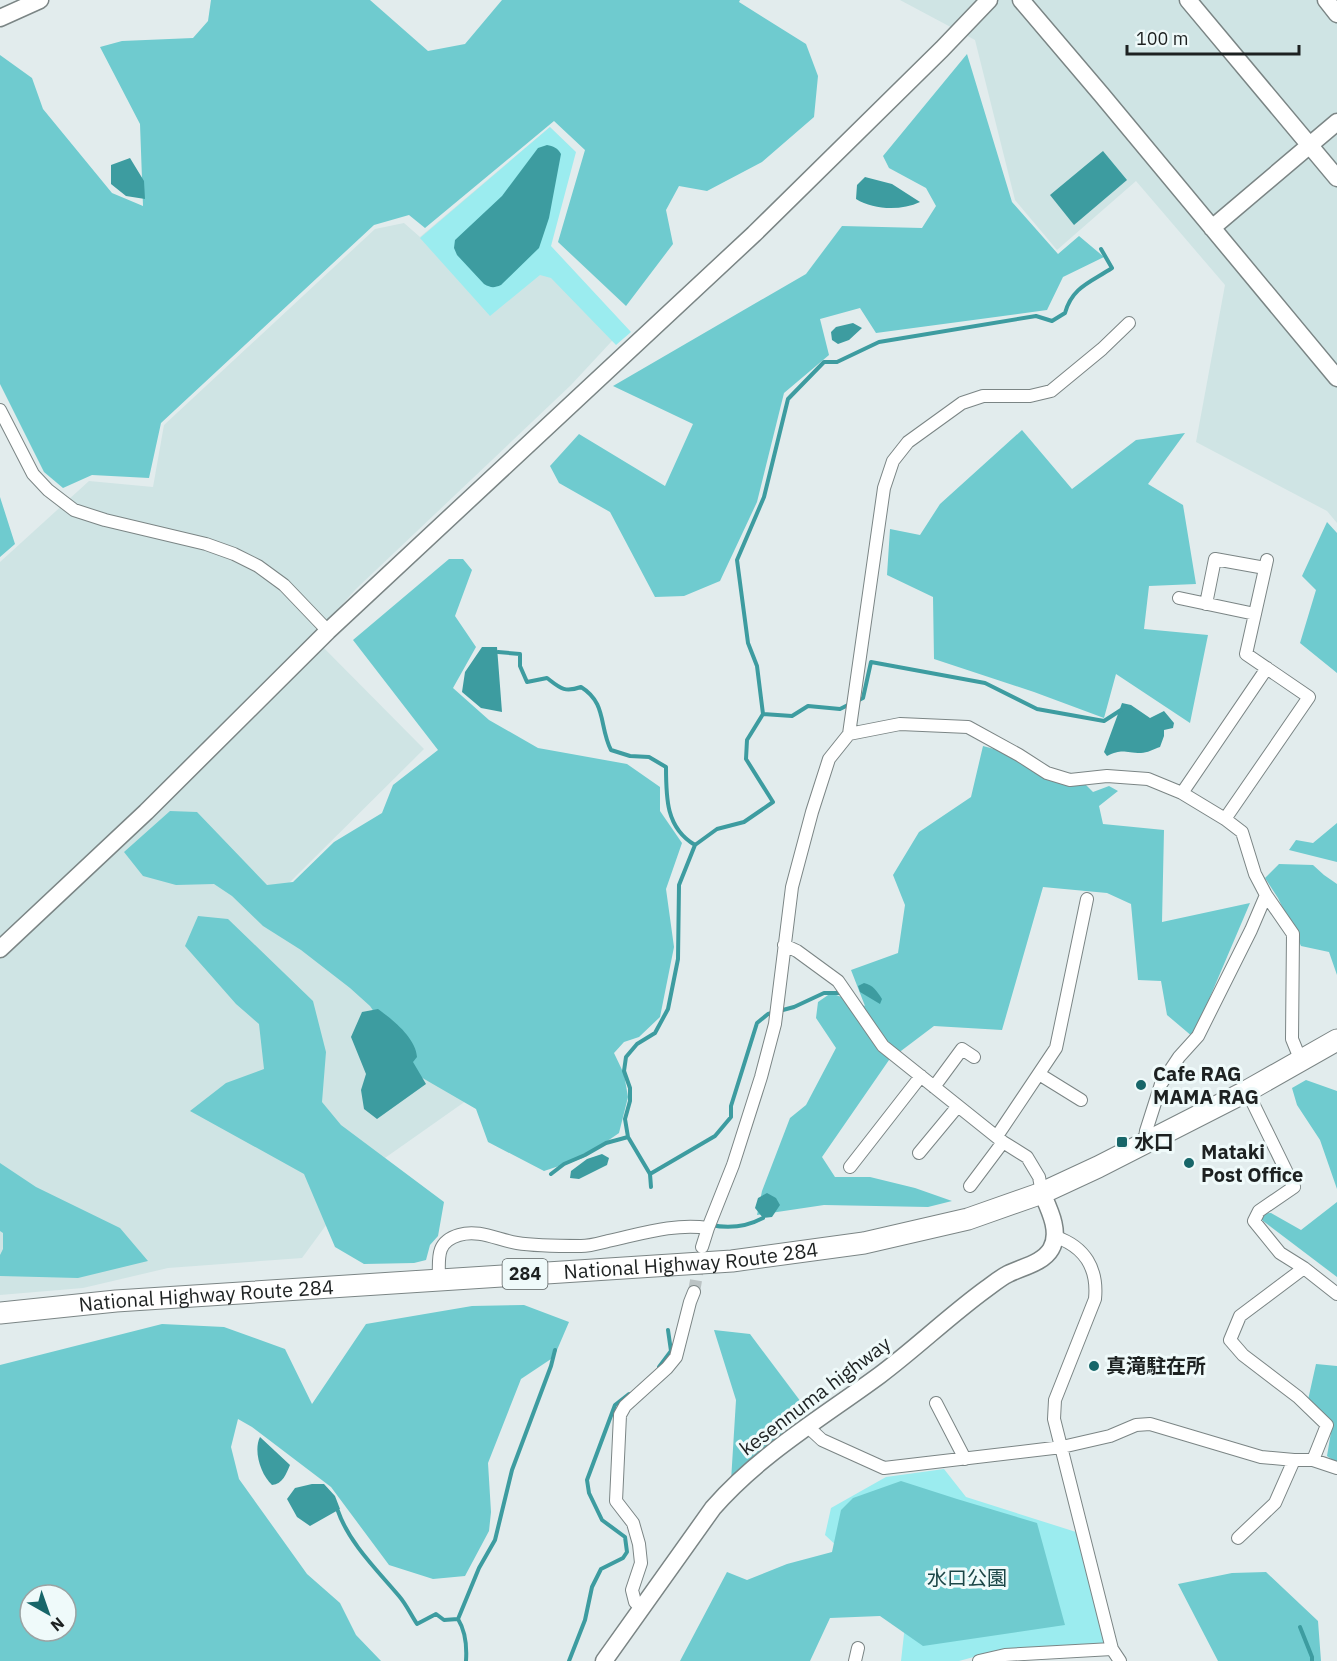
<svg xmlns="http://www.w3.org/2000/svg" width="1337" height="1661" font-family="'IBM Plex Sans','Noto Sans JP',sans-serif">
  <rect width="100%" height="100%" fill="#e2eced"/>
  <path fill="#cfe4e4" d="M900,0H1337V523L1327,511L1196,442L1225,285L1136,181L1057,250L1015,200L975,40Z
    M550,127L546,245L624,328L571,385L356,589L313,637L424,749L285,887L490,1084L365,1172L302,1258L168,1268L83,1288L0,1295V562L89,481L153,487L164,425L375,229L404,223L420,237Z"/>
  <path fill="#9becef" d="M550,127L576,152L551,246L631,332L616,345L551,278L540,275L490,316L420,238Z
    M944,1469L966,1497L1076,1532L1104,1644L1003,1649L959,1661H901L905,1625L854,1562L825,1535L831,1508L886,1477Z"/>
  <path fill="#6fcbcf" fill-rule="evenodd" d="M211,0H370L428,51L465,44L502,0H740L739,2L806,44L818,76L814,117L762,162L707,191L679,186L666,210L673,244L626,306L558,242L585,150L554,121L425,228L409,215L374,225L161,423L149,478L92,475L63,488L44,472L0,384V55L32,78L43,109L112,193L143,206L140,124L100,47L122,41L193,38L208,21Z
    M967,54L1012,202L1058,254L1079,236L1104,257L1063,277L1047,310L876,333L860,308L820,319L829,355L784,393L757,502L720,581L684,596L655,597L610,512L559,483L550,466L579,434L665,486L693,424L613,386L806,274L842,226L922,228L936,206L926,188L889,168L883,156Z
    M1022,430L1072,489L1136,440L1185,433L1148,484L1183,505L1196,584L1149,586L1144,629L1208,635L1190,723L1116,674L1104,718L1034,692L934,659L933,597L887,575L890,529L920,535L940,504Z
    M0,497L15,544L0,557Z
    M1327,522L1337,533V673L1300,643L1316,590L1302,576Z
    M449,559H463L472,570L455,616L476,647L453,688L489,720L538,748L627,764L660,787V811L682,843L666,889L674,947L660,1017L639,1037L624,1042L614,1053L624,1074L628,1097L619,1133L583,1158L544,1171L488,1142L476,1109L419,1076L370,1006L350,988L301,950L263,926L232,896L214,884L176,885L143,876L124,852L170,811L197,812L267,885L293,882L334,842L382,813L393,785L438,750L353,640Z
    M983,746L1009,753L1085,784L1093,792L1109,786L1118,791L1099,806L1103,824L1164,830L1162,922L1250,903L1193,1037L1167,1015L1161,981L1138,980L1131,904L1107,893L1043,887L1002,1030L934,1026L889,1060L822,1157L835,1177H870L915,1188L952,1201L928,1207L824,1205L757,1215L762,1191L790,1118L806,1105L836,1048L816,1018L818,1002L831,993L865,1006L851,970L898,953L905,905L893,875L919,832L971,797Z
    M1337,823V862L1289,850L1296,840L1313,843Z
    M1279,864L1313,865L1324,875L1337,884V975L1329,952L1301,946L1278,898L1265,878Z
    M198,916L228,919L313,1001L326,1052L322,1102L341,1125L444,1202L438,1236L430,1245L426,1260L414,1263L364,1264L335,1247L304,1174L190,1111L226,1083L264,1069L259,1024L236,1004L185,946Z
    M1306,1080L1337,1091V1189L1320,1140L1297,1105L1292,1088Z
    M0,1163L36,1187L120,1228L148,1261L78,1278L0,1276V1255L3,1249V1233L0,1231Z
    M1337,1202V1277L1254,1214L1271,1213L1301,1230Z
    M524,1305L569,1322L554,1357L521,1379L488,1463L491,1512L489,1531L465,1576L433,1579L389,1565L331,1487L252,1427L238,1419L231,1447L239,1479L307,1574L340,1603L356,1635L381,1661H0V1365L162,1324L224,1327L285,1349L312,1404L366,1324L472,1306ZM30,1595H66V1631H30Z
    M714,1330L750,1334L807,1410L731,1481L736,1400Z
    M1316,1364L1337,1366V1463L1327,1456L1332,1426L1308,1400Z
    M901,1481L957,1499L1037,1523L1065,1625L923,1646L880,1616L830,1618L810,1661H680L727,1572L747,1580L787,1564L832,1552L841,1510L853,1498Z
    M1266,1572L1318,1621L1321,1661H1218L1178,1584L1232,1573Z"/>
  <path fill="#3d9ca0" d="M547,145C553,146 558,148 561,154L549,218L539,248L501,285C494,288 491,288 484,284L457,255L454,248L455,240L502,196L538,148Z
    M1103,151L1127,180L1074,225L1050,195Z
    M130,158L144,181L145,199L126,196L111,184V165Z
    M865,177L892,184L920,202C901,211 874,210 856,199L857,185Z
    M853,323L862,328L849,340L838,344L832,340L831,332L836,327Z
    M482,647H497L502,712L481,708L462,692L465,672Z
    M1122,703L1131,705L1150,718L1164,711L1174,723L1173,728L1164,730V736L1160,747C1154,749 1147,753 1141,753C1125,753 1123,748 1107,756L1104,752Z
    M864,983C873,985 877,991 882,999L880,1004L860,992L858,986Z
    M378,1009C392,1019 416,1038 417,1057L413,1062L426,1084L377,1119L364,1109L361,1090L366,1074L351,1037L362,1012Z
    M602,1154L609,1158L607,1165L579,1179L570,1178L571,1171L587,1159Z
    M767,1193L776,1198L780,1205L772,1217L763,1218L755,1208L758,1198Z
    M260,1437L290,1465C286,1474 283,1484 272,1485C261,1475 253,1451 260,1437Z
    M312,1484H324L335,1496L340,1509L310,1526L297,1517L287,1499L295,1488Z"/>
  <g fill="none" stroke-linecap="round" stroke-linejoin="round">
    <path stroke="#3d9ca0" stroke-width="4" d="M498,652L520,654V666L527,682L547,678C560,688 564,693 581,687C607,703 599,727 611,750L630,756L649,757L666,767C666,798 666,828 695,845
      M857,701L863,698L871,662L985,683L1037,709L1104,721L1121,710
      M763,714L792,716L808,706L840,709L850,704
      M628,1137L625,1119L630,1101V1088L624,1071L626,1057L637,1044L655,1033L668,1009L678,959L679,885L695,845L717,829L744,822L773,802L746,759L747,740L763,714L757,666L748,643L737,560L764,497L788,399L824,362H837L879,342L1036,316L1052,321L1065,313C1072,287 1091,282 1112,268L1101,249
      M551,1174L564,1164L585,1155L606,1143L628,1137L650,1174L651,1187
      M650,1174L715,1136L731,1117V1106L757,1023L768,1014L794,1007L824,993H843
      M711,1225C730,1229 746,1227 763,1218
      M659,1367L671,1351L668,1330
      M338,1511C349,1543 378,1571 399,1596C406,1604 411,1615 417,1624L436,1614L444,1620L458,1619C466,1632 467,1646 466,1661
      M458,1619L479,1568L495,1540L512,1470L551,1366L555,1350
      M1300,1627L1312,1657V1661
      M569,1661L585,1620L592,1587L601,1569L623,1558L627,1552L625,1537L602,1520L589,1493L587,1480L615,1405L629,1394"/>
    <path stroke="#bbc3c4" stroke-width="12" stroke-dasharray="12 6" stroke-linecap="butt" d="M694,1292L700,1257"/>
    <defs>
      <path id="street" d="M0,410L33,474L48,490L74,510L105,520L206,544L234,554L258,566L284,585L328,631
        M1179,598L1255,614
        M1206,604L1215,559L1265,568
        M849,734L884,488L893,461L908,442L962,403L983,396H1030L1051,391L1102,349L1129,323
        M1182,793L1267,668
        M1225,819L1309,697L1246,654L1267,560
        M784,945L797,951L838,981L883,1046L1003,1142L1027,1157L1039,1177L1042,1193
        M1039,1074L1081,1100
        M934,1087L962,1049L974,1057
        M1247,1091L1294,1187L1259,1211L1254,1221L1280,1253L1304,1268L1240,1316L1230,1340L1243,1355L1298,1397L1327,1425L1313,1460
        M997,1136L1056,1048L1087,899
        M1144,1144L1146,1131L1161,1084L1179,1057L1198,1036L1251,930L1266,895
        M919,1153L958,1106
        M850,1167L921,1076
        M970,1186L1003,1142
        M702,1247L708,1228L733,1165L761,1077L775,1024L792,887L812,812L829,759L849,734L900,724L968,727L1019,755L1047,773L1070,780L1107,776L1148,779L1182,793L1225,819L1242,832L1255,874L1266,895L1293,934L1292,1039L1301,1061
        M1304,1268L1337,1294
        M439,1280C439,1259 435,1242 459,1235C479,1229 498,1240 517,1243C535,1246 563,1246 581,1246C590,1246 600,1243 608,1241C641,1234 674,1223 708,1228
        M936,1403L965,1459
        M807,1426L822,1440L884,1468L1062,1447L1110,1436L1136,1425L1150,1424L1261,1457L1294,1460H1313L1337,1468
        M1238,1538L1275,1503L1294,1460
        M641,1608L635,1602L632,1590L641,1563L639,1544L633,1523L616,1501L620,1415L625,1406L667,1368L676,1357L690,1302L694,1292
        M1112,1649L1120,1661
        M855,1661L858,1648
        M979,1661L1005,1655L1112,1649L1054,1419L1055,1400L1095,1299C1098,1269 1085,1247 1056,1237"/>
      <path id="secondary" d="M1021,0L1101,94L1337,378
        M1188,0L1337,178
        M1326,0L1337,14
        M0,18L40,0
        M1212,228L1337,122
        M0,949L146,812L328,631L754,234L942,49L989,0
        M604,1661L713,1508C760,1454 823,1417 880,1375C916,1348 949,1316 986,1289C993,1284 1000,1278 1008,1274C1022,1267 1043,1263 1051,1249C1061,1232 1049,1209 1042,1193"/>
      <g id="highway">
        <path id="s1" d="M0,1313L116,1301L732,1261L864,1243L968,1219L1042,1193L1098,1167L1247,1091L1337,1040"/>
      </g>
    </defs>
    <use href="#street" stroke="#7b8585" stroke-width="14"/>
    <use href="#secondary" stroke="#7b8585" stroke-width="19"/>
    <use href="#highway" stroke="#7b8585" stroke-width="23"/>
    <use href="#street" stroke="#fff" stroke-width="12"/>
    <use href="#secondary" stroke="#fff" stroke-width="16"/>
    <use href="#highway" stroke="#fff" stroke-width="21"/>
  </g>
  <g fill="#176669" stroke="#effafa" stroke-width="2">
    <circle cx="1141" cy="1085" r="6"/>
    <rect x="1116" y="1136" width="12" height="12" rx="3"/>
    <circle cx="1189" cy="1163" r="6"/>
    <circle cx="1094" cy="1366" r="6"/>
  </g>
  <g text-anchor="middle" stroke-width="6" stroke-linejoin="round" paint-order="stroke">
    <rect fill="#effafa" stroke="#5c6262" stroke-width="1.5" x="502.5" y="1259" width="45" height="30" rx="4.5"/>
    <g font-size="18" font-weight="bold" fill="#1d2121">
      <text x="525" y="1280">284</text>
    </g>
    <g font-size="20" font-weight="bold" fill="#1d2121" stroke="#effafa" text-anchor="start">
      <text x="1153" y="1081">Cafe RAG<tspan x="1153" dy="23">MAMA RAG</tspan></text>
      <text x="1134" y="1149">水口</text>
      <text x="1201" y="1159">Mataki<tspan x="1201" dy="23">Post Office</tspan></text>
      <text x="1106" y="1373">真滝駐在所</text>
    </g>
    <g font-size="20" fill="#1d2121" stroke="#effafa">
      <text dy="7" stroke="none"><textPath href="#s1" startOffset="693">National Highway Route 284</textPath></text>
      <text dy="7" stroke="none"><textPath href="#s1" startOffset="207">National Highway Route 284</textPath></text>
      <text transform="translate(815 1396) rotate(-37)" y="7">kesennuma highway</text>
    </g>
    <g font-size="20" fill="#1b4647" stroke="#effafa">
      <text x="967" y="1585">水口公園</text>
    </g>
  </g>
  <g transform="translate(48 1613) rotate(140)"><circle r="28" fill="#effafa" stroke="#9ba3a3" stroke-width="1.5"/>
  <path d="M0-4.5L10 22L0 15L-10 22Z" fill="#176669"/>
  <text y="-9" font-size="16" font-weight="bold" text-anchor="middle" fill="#1d2121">N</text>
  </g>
  <path d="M1127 45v9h172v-9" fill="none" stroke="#1d2121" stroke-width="3"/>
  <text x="1136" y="45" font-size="18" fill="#1d2121" stroke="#effafa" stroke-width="4.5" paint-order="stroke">100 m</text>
</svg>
